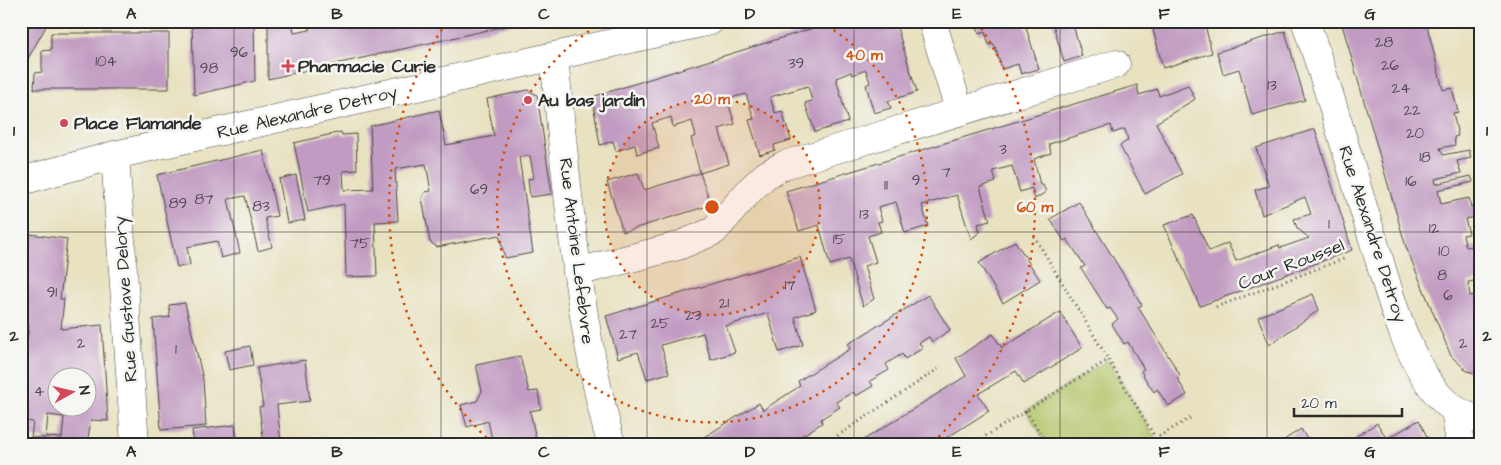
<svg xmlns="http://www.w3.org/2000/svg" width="1501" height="465" font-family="'Architects Daughter',sans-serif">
  <rect width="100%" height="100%" fill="#f6f6f2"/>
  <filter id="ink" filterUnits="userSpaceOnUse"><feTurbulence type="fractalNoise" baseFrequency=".02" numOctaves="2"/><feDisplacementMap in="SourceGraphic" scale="10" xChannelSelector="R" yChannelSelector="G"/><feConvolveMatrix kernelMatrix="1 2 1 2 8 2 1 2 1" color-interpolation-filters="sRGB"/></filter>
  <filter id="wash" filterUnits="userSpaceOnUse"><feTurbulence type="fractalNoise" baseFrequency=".0096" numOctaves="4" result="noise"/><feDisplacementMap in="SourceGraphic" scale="20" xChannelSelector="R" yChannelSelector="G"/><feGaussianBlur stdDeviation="1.12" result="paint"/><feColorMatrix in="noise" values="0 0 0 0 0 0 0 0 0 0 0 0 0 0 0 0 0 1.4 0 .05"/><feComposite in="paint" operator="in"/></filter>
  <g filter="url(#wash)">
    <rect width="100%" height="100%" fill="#e8e2c1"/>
    <path fill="#b2c467" stroke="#6e7849" d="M1108,360L1155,437L1146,444H1047L1026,411Z"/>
    <g id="blocks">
      <path fill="#c19bc2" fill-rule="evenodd" d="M21,21H49L21,71Z
        M186,21L254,23L255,81L194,95L192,24H186Z
        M281,21H292L294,33L310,30L308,21L524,22L268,79V24Z
        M836,21H895L917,92L888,101L891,108L874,113L866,85L870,83L866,70L852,75L851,72L836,78L848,122L815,132L805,103L812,101L808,86L770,97L775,113L782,111L791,140L774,145L775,150L760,155L749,120L754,119L746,94L727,99L735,124L719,129L729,164L700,173L691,138L696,136L692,121L673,127L671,117L652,123L659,148L637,154L635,145L616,151L613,141L600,145L592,97Z
        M975,21H1024L1039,69L1021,74L1018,64L1002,69L994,44L989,45L985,32L979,34Z
        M1052,21H1072L1082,56L1064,62Z
        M1204,21L1212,53L1163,68L1151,22Z
        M1341,21H1426L1443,90L1452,88L1458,112L1453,113L1458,136L1454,137L1455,145L1440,148L1443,155L1469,150L1471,158L1457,161L1461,173L1435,179L1436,184L1471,176L1473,182L1438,190L1441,204L1469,198L1471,207L1480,205V216L1465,219L1469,234L1463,235L1466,247L1480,245V255L1476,256L1480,280L1468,282L1470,296L1480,294V374L1467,371L1451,356L1406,247Z
        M1285,31L1305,100L1252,115L1239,69L1223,74L1217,52Z
        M51,33H169V89H34L35,73L42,72V51L51,50Z
        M1137,85L1139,95L1157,89L1159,96L1188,85L1195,99L1156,123L1182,174L1145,194L1120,146L1128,140L1125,129L1113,133L1111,125L1049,144L1051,153L1034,159L1040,185H1043L1046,192L1035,199L1032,188L1020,192L1012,166L993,171L996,182L980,187L990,221L978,224L980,232L971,239L957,195L922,205L928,226L905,233L896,202L878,207L882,221L878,222L881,232L868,236L876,262L864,266L874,299L863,306L849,259L830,265L819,225L799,231L786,191Z
        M528,90L537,95L552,194L530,197L528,179L534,178L530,156L519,157L533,253L505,258L499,235L437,247L430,242L422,198L425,192L431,191L426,164L395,169L398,221L375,222L377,276L346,277L344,204L308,212L294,143L341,132L342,135L356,134L357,170L343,171L344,190L373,189L370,126L439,110L446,145L494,136L487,99Z
        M1315,129L1352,250L1200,306L1164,225L1193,215L1209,251L1228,243L1236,261L1279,245L1280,248L1309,238L1297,228L1294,219L1311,214L1305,197L1262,215L1255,190L1269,186L1256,148Z
        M263,150L277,216L265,218L272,247L258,251L245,196L228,199L240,253L221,258L217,241L187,247L190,265L177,267L157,175Z
        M638,173L644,190L700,173L711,205L623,232L607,182Z
        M296,175L305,220L287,223L279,179Z
        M1079,202L1142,305L1138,307L1180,375L1177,378L1187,395L1168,406L1157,389L1154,392L1146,380L1141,371L1144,369L1128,342L1124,344L1112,324L1118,319L1110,308L1107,309L1081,268L1085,266L1067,239L1064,241L1050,219Z
        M22,233L67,239L60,299H64L61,329L102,325L108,421L91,420L87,444H44L45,438L31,437L33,422L25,421L27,406L21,405V353L25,354L29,325L23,324L28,282L21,281ZM58,378H88V408H58ZM48,415L64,417L62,438L46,437Z
        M1015,241L1040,280L1003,303L979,263Z
        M800,257L816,310L795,317L803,345L779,352L768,313L726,326L735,352L711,360L703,333L661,345L669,373L647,379L638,352L618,358L606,316Z
        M1313,294L1319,310L1269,345L1258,317Z
        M928,295L950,330L932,342L929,337L919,343L923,348L905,359L902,354L886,364L889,370L870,381L873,386L856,396L853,392L836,402L840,407L821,419L822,423L789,444H783L780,439L773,444H693L759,403L763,410L800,386L798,381L850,349L848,344Z
        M185,303L203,379L206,426L161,430L153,319L170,317L169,305Z
        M1060,312L1082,348L1024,384L1016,371L978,394L989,411L937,444H857L966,376L956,358L993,334L1002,348Z
        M250,346L253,365L229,370L225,351Z
        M520,356L529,392L538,391L541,409L530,411L537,444H493L488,421L467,427L461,405L477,401L482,391L476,365Z
        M305,360L310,401L277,405L281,444H264L259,407L263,406L257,368Z
        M1419,420L1429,441L1425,444H1391L1389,441L1385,444H1359L1355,437L1377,423L1387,439Z
        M235,425L237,444H194L192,430Z
        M1301,429L1310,444H1278Z"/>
    </g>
  </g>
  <g filter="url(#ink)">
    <use href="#blocks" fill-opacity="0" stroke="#474642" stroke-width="1"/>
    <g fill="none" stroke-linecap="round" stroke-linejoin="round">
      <defs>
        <path id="minor" d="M932,21L959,110
          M1305,21C1332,96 1352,173 1376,249C1390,296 1407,361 1441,398C1451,409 1465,416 1480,420
          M554,57C567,186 577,317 611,444
          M115,155L135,444
          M21,181L115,155L710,21
          M577,272L678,246L714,231L751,189L766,175L784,165L1116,64
          M1455,410L1460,444"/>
      </defs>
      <use href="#minor" stroke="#474642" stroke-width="29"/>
      <path stroke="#474642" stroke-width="3" stroke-dasharray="1 4" stroke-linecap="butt" d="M1034,236L1155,437
        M1216,307L1346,258
        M1026,411L1047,444
        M825,444L938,369
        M973,444L1108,360
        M1146,444L1192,417"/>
      <use href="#minor" stroke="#fff" stroke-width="28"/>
    </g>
  </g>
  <path fill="none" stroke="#2b2b2b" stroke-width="1" stroke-opacity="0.55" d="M234,21V444M441,21V444M647,21V444M854,21V444M1060,21V444M1267,21V444M21,232H1480"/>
  <circle cx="712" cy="207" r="108" fill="#d5540f" fill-opacity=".12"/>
  <g fill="none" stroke="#d5540f" stroke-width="2.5" stroke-dasharray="2.5 5">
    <circle cx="712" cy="207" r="108"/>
    <path d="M821 22A215 215 0 1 1 603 22"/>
    <path d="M492 443A323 323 0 0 1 447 22M977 22A323 323 0 0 1 932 443"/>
  </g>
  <g fill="#d1495b" stroke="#f6f6f2" stroke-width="2">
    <path d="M285.5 58.5h5v5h5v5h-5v5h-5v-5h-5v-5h5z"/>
    <circle cx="528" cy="100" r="5"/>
    <circle cx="64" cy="123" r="5"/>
  </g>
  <g text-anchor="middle" stroke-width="5" stroke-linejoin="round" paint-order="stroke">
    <g font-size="15" fill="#504751">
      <text x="1384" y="47">28</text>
      <text x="239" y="57">96</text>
      <text x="106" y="66">104</text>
      <text x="796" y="68">39</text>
      <text x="1390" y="70">26</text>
      <text x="209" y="73">98</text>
      <text x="1272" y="90">13</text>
      <text x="1401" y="93">24</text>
      <text x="1412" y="115">22</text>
      <text x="1415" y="138">20</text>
      <text x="1003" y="154">3</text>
      <text x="1425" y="162">18</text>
      <text x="946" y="177">7</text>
      <text x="322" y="185">79</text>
      <text x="916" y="185">9</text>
      <text x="1411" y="186">16</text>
      <text x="886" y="190">11</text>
      <text x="479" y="194">69</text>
      <text x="204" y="204">87</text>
      <text x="178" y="208">89</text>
      <text x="261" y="211">83</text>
      <text x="864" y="219">13</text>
      <text x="1329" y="229">1</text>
      <text x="1434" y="233">12</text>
      <text x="839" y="244">15</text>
      <text x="360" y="248">75</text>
      <text x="1444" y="256">10</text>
      <text x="1442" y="280">8</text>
      <text x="790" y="290">17</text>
      <text x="52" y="297">91</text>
      <text x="1448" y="300">6</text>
      <text x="724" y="308">21</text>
      <text x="693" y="320">23</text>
      <text x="660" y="328">25</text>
      <text x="628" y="339">27</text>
      <text x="81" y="348">2</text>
      <text x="1463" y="348">2</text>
      <text x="176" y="354">1</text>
      <text x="39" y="396">4</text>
    </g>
    <g font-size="18" font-weight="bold" fill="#2b2b2b" stroke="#f6f6f2" text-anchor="start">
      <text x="298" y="72">Pharmacie Curie</text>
      <text x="538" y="106">Au bas jardin</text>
      <text x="74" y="129">Place Flamande</text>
    </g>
    <g font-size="18" fill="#2b2b2b" stroke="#f6f6f2">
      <text transform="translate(307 112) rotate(-13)" y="6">Rue Alexandre Detroy</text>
      <text transform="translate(1373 234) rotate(72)" y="6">Rue Alexandre Detroy</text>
      <text transform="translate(577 251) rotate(83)" y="6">Rue Antoine Lefebvre</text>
      <text transform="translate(1291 264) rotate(-21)" y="6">Cour Roussel</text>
      <text transform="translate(125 299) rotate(-94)" y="6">Rue Gustave Delory</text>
    </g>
  </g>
  <circle cx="712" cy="207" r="8" fill="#d5540f" stroke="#f6f6f2" stroke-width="2.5"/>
  <g font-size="15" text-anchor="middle" font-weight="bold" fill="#d5540f" stroke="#f6f6f2" stroke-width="5" stroke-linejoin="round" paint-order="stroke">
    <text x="864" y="60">40 m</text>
    <text x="712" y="104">20 m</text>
    <text x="1035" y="212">60 m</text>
  </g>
  <rect width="1501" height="465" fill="none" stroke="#f6f6f2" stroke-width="55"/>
  <g transform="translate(72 392) rotate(82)"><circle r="24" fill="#f6f6f2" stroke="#a5a5a2"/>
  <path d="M0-4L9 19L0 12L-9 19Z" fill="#d1495b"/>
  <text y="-8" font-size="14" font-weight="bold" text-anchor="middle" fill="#2b2b2b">N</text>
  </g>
  <path d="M1294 408v8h108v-8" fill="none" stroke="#2b2b2b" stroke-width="2.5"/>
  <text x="1301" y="408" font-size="15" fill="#2b2b2b" stroke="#f6f6f2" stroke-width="4" paint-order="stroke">20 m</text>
  <rect x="28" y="28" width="1446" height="410" fill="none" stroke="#2b2b2b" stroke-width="2"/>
  <g font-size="16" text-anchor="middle" font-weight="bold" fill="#2b2b2b">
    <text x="131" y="19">A</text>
    <text x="337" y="19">B</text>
    <text x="544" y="19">C</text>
    <text x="750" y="19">D</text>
    <text x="957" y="19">E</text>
    <text x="1164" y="19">F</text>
    <text x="1370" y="19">G</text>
    <text x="14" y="136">1</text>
    <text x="1487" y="136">1</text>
    <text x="14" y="341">2</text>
    <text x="1487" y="341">2</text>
    <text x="131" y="457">A</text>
    <text x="337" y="457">B</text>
    <text x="544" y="457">C</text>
    <text x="750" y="457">D</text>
    <text x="957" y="457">E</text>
    <text x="1164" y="457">F</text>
    <text x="1370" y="457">G</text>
  </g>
</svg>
